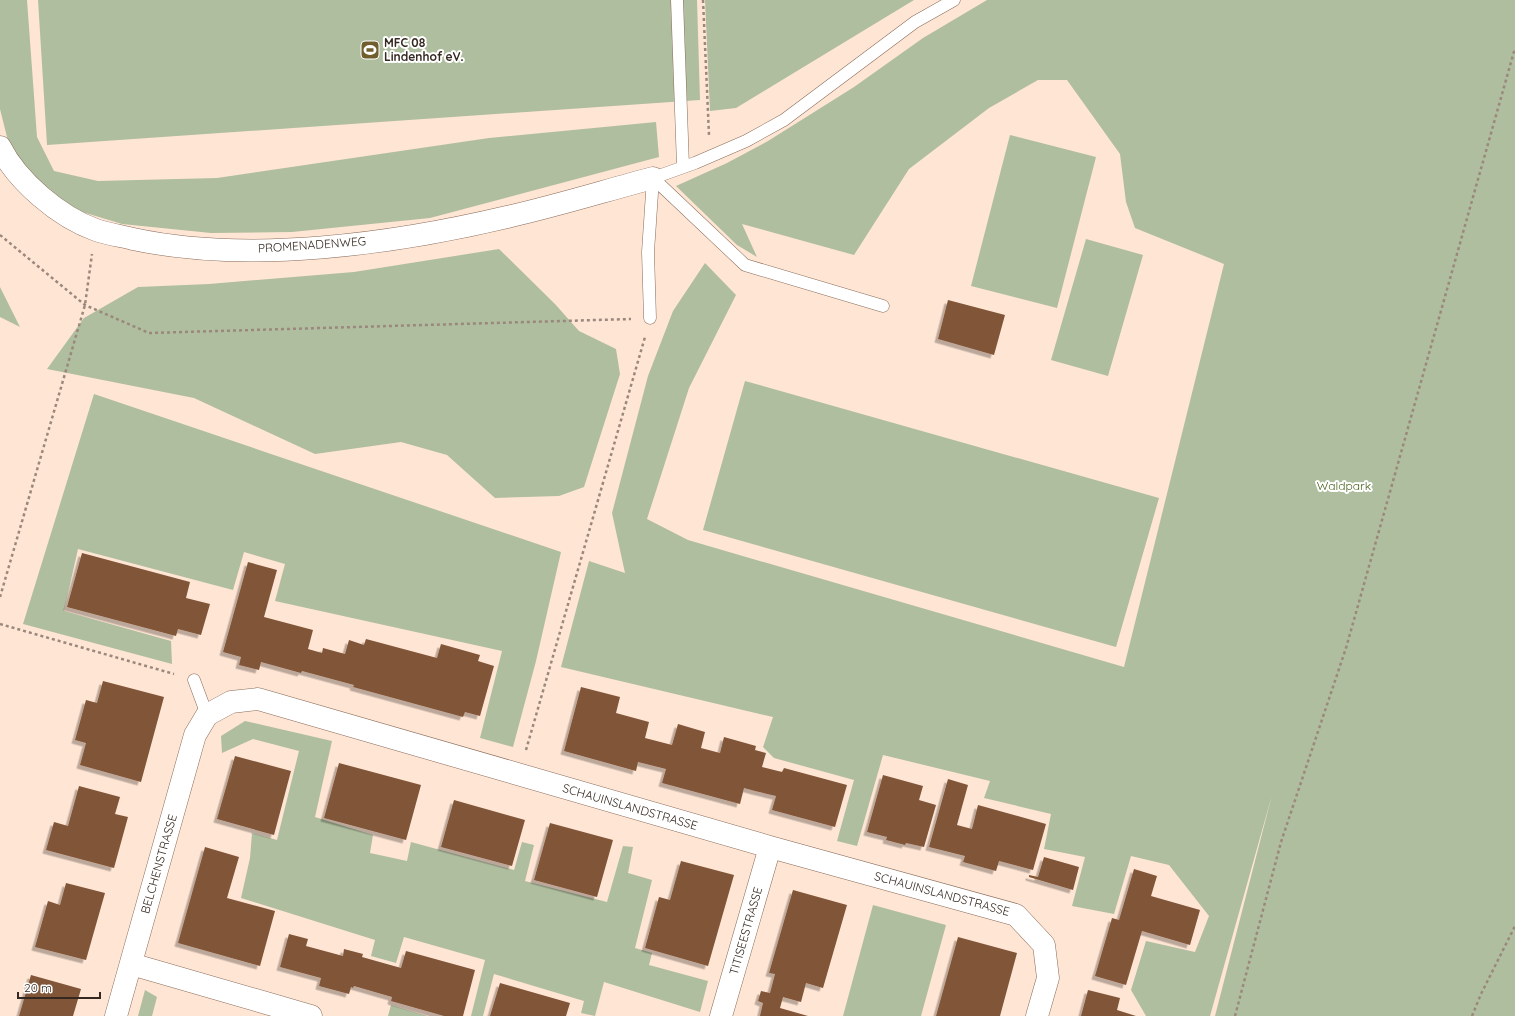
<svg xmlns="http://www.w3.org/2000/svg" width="1515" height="1016" font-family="Quicksand,sans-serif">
  <defs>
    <filter id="shadow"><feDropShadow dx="-3.5" dy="3.5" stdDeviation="0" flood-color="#0004"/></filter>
  </defs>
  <rect width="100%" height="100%" fill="#ffe5d4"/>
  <path fill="#afbe9e" d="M0,0H27L37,137L54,171L98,181L217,178L489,138L656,122L659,157L430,218L292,232L211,233L122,224L66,207L25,173L9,145L0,109Z
    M38,0H697L700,100L47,145Z
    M705,0H914L736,108L710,111Z
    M987,0H1515V1016H1215L1272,795L1210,1016H1146L1131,990L1146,941L1195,952L1209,916L1169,865L1131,856L1114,914L1072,906L1085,857L1044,849L1051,814L984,798L990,781L883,755L857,846L837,841L854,780L774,758L763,747L773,717L561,667L589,561L625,573L612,513L648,376L673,311L705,263L736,295L689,388L647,519L688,540L1124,667L1224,264L1135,228L1126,202L1120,154L1067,80H1038L989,108L909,169L854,255L742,224L757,257L737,245L676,186L727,163L768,141L854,87L923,38Z
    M1010,135L1096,157L1057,308L971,286Z
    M1086,239L1143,255L1108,376L1051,360Z
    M499,249L555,304L579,331L616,349L620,374L584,487L559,496L495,498L447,455L401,442L315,454L194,398L47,369L84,318L138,287L209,284L354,272Z
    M0,287L20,327L0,317Z
    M745,381L1159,498L1116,647L703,530Z
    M94,394L561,552L536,661L513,747L480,738L502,651L275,601L285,564L244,552L233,590L78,549L64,611L171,641L172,664L23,624Z
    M245,721L332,741L315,817L373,835L370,853L407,861L411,842L514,870L522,842L534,845L525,881L607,902L623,846L633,847L628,873L652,880L635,948L652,953L649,965L708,981L700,1012L604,982L595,1016L581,1013L584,1001L494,974L483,1016H471L485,960L404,937L396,963L371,956L375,940L241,898L250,858L252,833L277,840L299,751L253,739L222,753L221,736Z
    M873,905L946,925L921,1016H843Z
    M145,990L157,997L152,1016H138Z
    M391,1005L427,1016H388Z"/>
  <path fill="#815538" filter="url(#shadow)" d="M948,300L1005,315L994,355L938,339Z
    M82,553L190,582L186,598L210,604L201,635L178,629L176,636L67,607Z
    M248,562L277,570L264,617L313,630L308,649L322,653L323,648L345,654L349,640L364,645L366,639L437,658L441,644L480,655L478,661L494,666L480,716L465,712L463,717L353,687L354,685L302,671L301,673L261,662L259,670L239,665L241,657L223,652Z
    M103,681L164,697L141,782L80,765L86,743L75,740L86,700L97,703Z
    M581,687L620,697L616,713L649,722L645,738L672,745L678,724L705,732L701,748L720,753L724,737L756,746L755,750L766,753L762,767L782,772L784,768L847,785L835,827L772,810L776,796L755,791L744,788L740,804L662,783L666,769L638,762L636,771L564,751Z
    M235,756L291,771L274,835L217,819Z
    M339,763L421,785L406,840L324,818Z
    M883,775L923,786L919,800L936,805L924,847L906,843L905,845L886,840L887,837L867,832Z
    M948,779L968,785L957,825L972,829L978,805L1046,824L1033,870L999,861L996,871L963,862L965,856L929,847Z
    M79,786L120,797L115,814L128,817L114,868L46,850L54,822L68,826Z
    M454,800L525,820L512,866L441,847Z
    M550,823L613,840L597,897L534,880Z
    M205,847L239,857L227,898L275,911L260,966L178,943Z
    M1044,857L1079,867L1073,890L1029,877V875L1038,877Z
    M681,861L734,875L708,966L645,948L659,897L670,900Z
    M1134,869L1157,876L1151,896L1200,910L1190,945L1142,931L1126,985L1095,976L1112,918L1119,920Z
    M66,883L105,893L86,960L35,947L48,901L60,905Z
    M793,890L847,905L823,988L806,983L801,1002L783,997L780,1008L808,1016H760L763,1003L758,1001L761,991L770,993L775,974L769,973Z
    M289,934L308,939L306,946L343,956L344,949L363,954L362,957L401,968L406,951L475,970L463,1016H444L391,1001L392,997L354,986L353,988L351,987L349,994L319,986L321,978L280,967Z
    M958,937L1017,953L1000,1016H936Z
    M31,975L81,989L73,1016H19Z
    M500,983L570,1003L566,1016H490Z
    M1088,990L1120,998L1117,1010L1136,1016H1081Z"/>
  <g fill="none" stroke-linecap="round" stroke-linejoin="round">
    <defs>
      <path id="service" d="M677,0L683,166
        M653,178L745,265L883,306
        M650,318L648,252L653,178L695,163L746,141L784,120L915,22L954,0
        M194,680L207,715"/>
      <path id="minor" d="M0,147C17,181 59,217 96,230C107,234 121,236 133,239C249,264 393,244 507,217C556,206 604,191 653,178
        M131,964L311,1016
        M116,1016L195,735L207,715L231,702L258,699L770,847L1016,915L1044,945L1048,978L1037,1016
        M721,1016L770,847"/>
    </defs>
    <use href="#service" stroke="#896c5a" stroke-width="13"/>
    <use href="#minor" stroke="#896c5a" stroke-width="23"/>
    <path stroke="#9b887c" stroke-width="2.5" stroke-dasharray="3 3" stroke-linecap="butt" d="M703,0L709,135
      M0,235L85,305L149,333L631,319
      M0,597L85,305L92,254
      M0,624L174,674
      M526,750L645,337
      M1235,1016L1281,842L1346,648L1515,48
      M1472,1016L1481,994L1515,926"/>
    <use href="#service" stroke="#fff" stroke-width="12"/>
    <use href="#minor" stroke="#fff" stroke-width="22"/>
  </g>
  <defs>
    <symbol id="stadium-square" viewBox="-11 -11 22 22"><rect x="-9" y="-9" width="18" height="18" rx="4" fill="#705e2d" stroke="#fff"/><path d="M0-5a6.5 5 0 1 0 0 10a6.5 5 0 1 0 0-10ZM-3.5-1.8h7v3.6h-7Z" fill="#fff"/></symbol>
  </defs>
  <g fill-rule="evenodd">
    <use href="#stadium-square" x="359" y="39" width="22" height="22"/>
  </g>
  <g text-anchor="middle" stroke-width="4" stroke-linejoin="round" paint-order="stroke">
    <g font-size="12" font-weight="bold" fill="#342820" stroke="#fff" text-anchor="start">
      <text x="384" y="47">MFC 08<tspan x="384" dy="14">Lindenhof eV.</tspan></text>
    </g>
    <g font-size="12" fill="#342820" stroke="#fff">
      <text transform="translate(312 245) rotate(-4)" y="4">PROMENADENWEG</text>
      <text transform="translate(630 807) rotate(16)" y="4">SCHAUINSLANDSTRASSE</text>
      <text transform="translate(159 864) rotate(-74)" y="4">BELCHENSTRASSE</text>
      <text transform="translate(942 894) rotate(15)" y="4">SCHAUINSLANDSTRASSE</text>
      <text transform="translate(746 931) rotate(-74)" y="4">TITISEESTRASSE</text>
    </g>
    <g font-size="12" fill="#47611a" stroke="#fff">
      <text x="1344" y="490">Waldpark</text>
    </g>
  </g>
  <path d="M18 992v6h82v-6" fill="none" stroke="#342820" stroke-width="2"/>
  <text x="24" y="992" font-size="12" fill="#342820" stroke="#ffffff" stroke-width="3" paint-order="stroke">20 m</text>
</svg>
